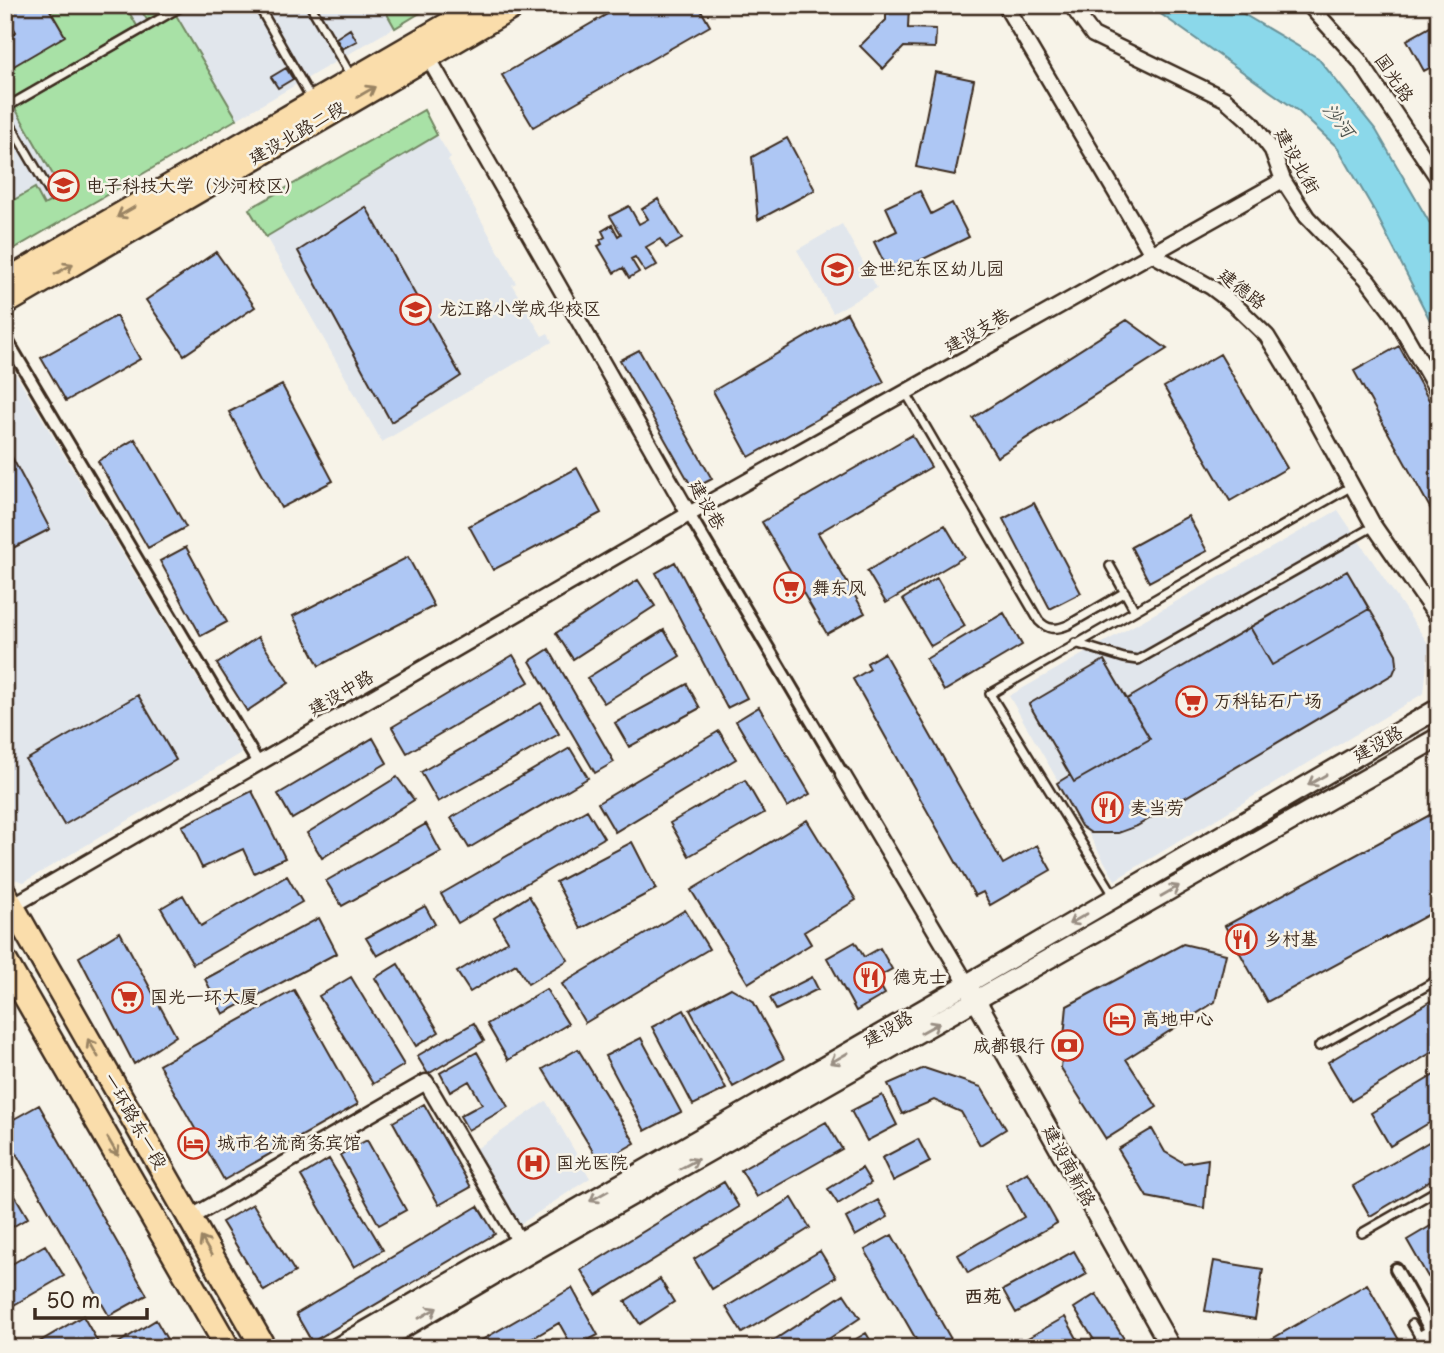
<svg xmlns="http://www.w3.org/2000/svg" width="1444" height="1353" font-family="'Playpen Sans','LXGW WenKai TC',sans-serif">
  <rect width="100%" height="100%" fill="#f7f3e8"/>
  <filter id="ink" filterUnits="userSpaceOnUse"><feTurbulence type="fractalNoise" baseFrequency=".0143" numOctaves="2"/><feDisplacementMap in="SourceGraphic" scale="14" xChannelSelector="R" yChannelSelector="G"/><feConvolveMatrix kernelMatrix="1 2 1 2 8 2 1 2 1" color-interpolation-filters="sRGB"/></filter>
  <g filter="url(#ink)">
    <path fill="#e1e6ec" d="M5,5H433L5,254Z
      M437,135L451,158L448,160L516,283L512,285L542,336L548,333L552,342L382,442L266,237Z
      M842,224L877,288L833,313L797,250Z
      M5,356L242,753L24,882L11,878L5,868Z
      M1338,510L1429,645L1424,693L1115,880L1009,696Z
      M546,1101L590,1178L519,1225L476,1149Z"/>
    <path fill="#a8e1a6" stroke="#728662" stroke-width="2" d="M47,5H59L63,11L73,5H125L137,26L5,103V55Z
      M138,5H174L147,20Z
      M382,5H433L395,28Z
      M176,15L237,119L5,254V205L35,188L44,205L64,194L15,108Z
      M424,110L437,135L266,237L249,209Z"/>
    <path fill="#8bd8ea" stroke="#6b9298" stroke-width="2" d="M1148,5H1228L1318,58L1376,130L1439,239V338L1375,212L1338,148L1298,111Z"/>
    <path fill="#aec7f4" stroke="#3b2a1e" stroke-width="2" d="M5,5H47L65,36L12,67L5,55V38L16,32L5,14Z
      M623,5H698L710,26L533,127L502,75Z
      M886,5H909L908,28L936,29L935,48L904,47L883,69L860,46L886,20Z
      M1439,22V63L1424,71L1407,40Z
      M350,29L357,41L342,49L336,38Z
      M286,68L293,79L278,88L271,77Z
      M935,72L974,80L955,175L916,167Z
      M787,138L815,190L758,220L752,157Z
      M920,191L931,214L952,203L969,237L890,275L874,242L897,231L886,207Z
      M658,199L682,239L666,248L660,239L646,247L657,265L645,272L635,257L631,259L639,272L629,278L623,268L614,273L598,246L602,244L600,240L605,237L602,231L612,225L618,236L621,234L610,216L629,206L639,224L648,219L642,209Z
      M366,207L461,376L391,422L298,251Z
      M216,252L255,307L184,355L146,300Z
      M847,313L884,382L749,457L713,391Z
      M116,316L140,359L66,401L41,358Z
      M1127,320L1167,349L997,457L973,418Z
      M1399,346L1439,418V524L1354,371Z
      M639,350L712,479L693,489L620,360Z
      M1220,354L1287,468L1230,501L1164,387Z
      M282,385L333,481L281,508L229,412Z
      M912,435L931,467L818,533L865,613L827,634L762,522Z
      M135,439L186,527L148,548L98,461Z
      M5,444L50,529L5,552Z
      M577,468L601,513L493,570L469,526Z
      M1034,503L1081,593L1050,609L1003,519Z
      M1188,516L1207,551L1149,582L1131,547Z
      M945,525L964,557L886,603L867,571Z
      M186,547L227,622L201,636L160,561Z
      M408,557L434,606L319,666L293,616Z
      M675,562L747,698L727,708L656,573Z
      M1347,571L1396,654L1397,664L1393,674L1137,826L1118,833H1091L1081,826L1057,783L1070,775L1029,704L1104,660L1127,699Z
      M1347,571L1369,609L1272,665L1250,627Z
      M937,578L965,626L931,646L903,599Z
      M638,580L655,606L573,659L556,633Z
      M1004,613L1022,645L944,691L926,659Z
      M664,630L680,656L604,703L587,678Z
      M258,637L289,683L247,711L217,664Z
      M549,649L614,762L595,773L530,661Z
      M884,653L1003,864L1037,845L1051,870L990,905L983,892L975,896L853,679L870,669L867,663Z
      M513,655L529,682L407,753L392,727Z
      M1104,660L1150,739L1074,782L1029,704Z
      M687,684L700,708L629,747L615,723Z
      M138,695L176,760L64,825L26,760Z
      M541,703L559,734L438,802L421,772Z
      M759,707L810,794L787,807L736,721Z
      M719,731L736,759L615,832L598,803Z
      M373,738L387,763L292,819L278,794Z
      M570,748L588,778L469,848L451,818Z
      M397,777L414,800L322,858L307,833Z
      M745,780L764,813L689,856L670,823Z
      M252,791L285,858L254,873L243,849L202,868L182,826Z
      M587,810L604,838L458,923L441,894Z
      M1439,810V909L1267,1002L1225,926Z
      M807,820L856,900L804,932L811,944L748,983L691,890Z
      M426,824L441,852L342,906L326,881Z
      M632,842L656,889L581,929L556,882Z
      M287,876L302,902L193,964L161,908L183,895L201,926Z
      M529,896L568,960L528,984L516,964L470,992L457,972L508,941L494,918Z
      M425,906L435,924L377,956L366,938Z
      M685,910L709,949L585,1023L562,984Z
      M319,918L337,953L223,1014L205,979Z
      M120,932L176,1036L134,1064L79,957Z
      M855,942L864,957L880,948L892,969L876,978L885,994L856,1011L827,958Z
      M1183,944L1226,954L1215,1002L1126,1059L1157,1107L1106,1139L1061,1068L1067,1006Z
      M398,964L439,1032L416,1046L375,978Z
      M351,977L404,1065L373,1084L319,996Z
      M812,977L818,989L776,1010L770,998Z
      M731,988L753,1001L784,1059L733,1087L690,1010Z
      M546,989L568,1024L508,1060L487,1024Z
      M294,990L358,1104L224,1180L159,1065Z
      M1439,996V1048L1351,1101L1328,1062Z
      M684,1010L726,1089L693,1105L652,1027Z
      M474,1023L484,1041L428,1074L417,1056Z
      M641,1038L681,1112L645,1131L605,1056Z
      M578,1049L635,1143L600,1163L543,1069Z
      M477,1052L508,1107L468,1130L460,1116L482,1104L469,1081L450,1092L440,1073Z
      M924,1068L981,1087L1006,1129L980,1145L961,1112L934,1100L902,1114L888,1084Z
      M1439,1072V1117L1390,1146L1371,1113Z
      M882,1095L897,1125L867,1141L851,1111Z
      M424,1104L471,1187L439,1205L393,1122Z
      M39,1105L147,1295L109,1316L5,1134V1124Z
      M826,1122L842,1149L757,1197L741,1170Z
      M1152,1129L1165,1152L1184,1163L1208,1159L1204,1208L1147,1197L1118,1149Z
      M1439,1136V1175L1370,1216L1353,1186Z
      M918,1139L930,1162L893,1181L882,1158Z
      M367,1140L406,1210L379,1225L340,1155Z
      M329,1159L383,1250L354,1267L301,1176Z
      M862,1168L871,1183L838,1204L828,1189Z
      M1028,1172L1057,1223L968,1273L958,1255L1024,1217L1006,1185Z
      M724,1182L739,1207L596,1295L581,1270Z
      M8,1184L28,1218L5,1231V1185Z
      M792,1198L810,1228L712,1289L694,1259Z
      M878,1200L888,1217L855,1236L846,1218Z
      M253,1204L295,1272L264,1291L222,1222Z
      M478,1206L495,1234L312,1342L296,1314Z
      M1439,1221V1271L1428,1277L1407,1240Z
      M892,1235L956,1348H921L865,1250Z
      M45,1245L64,1276L5,1310V1268Z
      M820,1251L836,1277L742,1333L726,1307Z
      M1074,1251L1087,1274L1016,1313L1003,1290Z
      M1214,1261L1263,1269L1255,1319L1205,1311Z
      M660,1279L674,1302L640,1324L625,1301Z
      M1367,1284L1399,1340L1385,1348H1256Z
      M572,1288L598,1335L573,1348L559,1323L516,1348H468Z
      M844,1294L860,1318L815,1348H762Z
      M1096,1294L1126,1342L1116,1348H1099L1074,1308Z
      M83,1316L100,1346L97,1348H29Z
      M1065,1317L1079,1342L1069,1348H1010Z
      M156,1320L172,1348H122L118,1343Z
      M866,1333L875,1348H841Z"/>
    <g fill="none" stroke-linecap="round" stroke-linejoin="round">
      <defs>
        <path id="service" d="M258,5L312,100
          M310,5L351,76
          M5,108L184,5
          M5,115L52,196
          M906,393L1039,621C1048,630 1056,630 1068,625L1125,592
          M1110,566L1134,609
          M1075,643L1124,658L1138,660L1374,526
          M1115,897L990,694L1352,486
          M1319,1046L1439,979
          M1362,1233L1439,1189
          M1412,1324L1426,1348"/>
        <path id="pedestrian" d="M5,337L258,763
          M689,514L843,775
          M1396,1269L1431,1331L1420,1337"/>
        <path id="minor" d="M1005,5L1152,254L1211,287L1236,306L1267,336L1294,380L1374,526L1439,620
          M1071,5L1093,35L1225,99L1251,122L1272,150L1283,180L1307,217L1367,279L1394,315L1439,394
          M1309,5L1359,60L1439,180
          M424,50L689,514
          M843,775L967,984
          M12,906L689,514L1283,180
          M190,1218L426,1082L520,1242"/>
        <path id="tertiary" d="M972,993L1171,1348
          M336,1348L967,984L1439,708
          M369,1348L527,1255L1439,737"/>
        <path id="primary" d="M5,282L482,5
          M5,303L516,5
          M5,894L264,1348
          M5,961L228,1348"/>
      </defs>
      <use href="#service" stroke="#3b2a1e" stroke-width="12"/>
      <use href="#pedestrian" stroke="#3b2a1e" stroke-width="16"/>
      <use href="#minor" stroke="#3b2a1e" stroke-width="19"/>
      <use href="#tertiary" stroke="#3b2a1e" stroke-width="23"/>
      <use href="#primary" stroke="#3b2a1e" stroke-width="28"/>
      <use href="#service" stroke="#f7f3e8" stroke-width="7"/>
      <use href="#pedestrian" stroke="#f7f3e8" stroke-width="10"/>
      <use href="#minor" stroke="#f7f3e8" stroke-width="14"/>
      <use href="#tertiary" stroke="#f7f3e8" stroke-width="18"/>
      <use href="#primary" stroke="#faddab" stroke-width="23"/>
    </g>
    <defs><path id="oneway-shaft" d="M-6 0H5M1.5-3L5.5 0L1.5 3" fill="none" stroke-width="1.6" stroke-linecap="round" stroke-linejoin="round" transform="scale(1.75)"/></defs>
    <g stroke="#9a8464">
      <use href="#oneway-shaft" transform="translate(366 92) rotate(-30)"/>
      <use href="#oneway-shaft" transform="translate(126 212) rotate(150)"/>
      <use href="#oneway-shaft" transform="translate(64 269) rotate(-30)"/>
      <use href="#oneway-shaft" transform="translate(93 1048) rotate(-120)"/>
      <use href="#oneway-shaft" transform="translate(113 1147) rotate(60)"/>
      <use href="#oneway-shaft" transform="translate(206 1246) rotate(-120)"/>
    </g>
    <g stroke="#998e83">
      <use href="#oneway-shaft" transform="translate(1317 780) rotate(150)"/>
      <use href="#oneway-shaft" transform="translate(1170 891) rotate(-30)"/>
      <use href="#oneway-shaft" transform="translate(1078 919) rotate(150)"/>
      <use href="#oneway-shaft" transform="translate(930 1028) rotate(-29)"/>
      <use href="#oneway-shaft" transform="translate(839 1058) rotate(150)"/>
      <use href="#oneway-shaft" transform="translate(689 1164) rotate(-29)"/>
      <use href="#oneway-shaft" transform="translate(599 1196) rotate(150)"/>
      <use href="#oneway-shaft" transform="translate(428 1313) rotate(-30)"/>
    </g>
  </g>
  <defs>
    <symbol id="university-ring" viewBox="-11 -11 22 22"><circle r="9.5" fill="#f7f3e8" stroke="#c8321e" stroke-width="1.5"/><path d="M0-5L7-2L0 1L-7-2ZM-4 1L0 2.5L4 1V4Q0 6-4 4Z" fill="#c8321e"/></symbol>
    <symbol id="school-ring" viewBox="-11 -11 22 22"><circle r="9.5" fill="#f7f3e8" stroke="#c8321e" stroke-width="1.5"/><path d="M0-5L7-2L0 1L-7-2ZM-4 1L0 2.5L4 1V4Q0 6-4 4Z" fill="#c8321e"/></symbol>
    <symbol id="supermarket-ring" viewBox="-11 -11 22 22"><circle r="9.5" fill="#f7f3e8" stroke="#c8321e" stroke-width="1.5"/><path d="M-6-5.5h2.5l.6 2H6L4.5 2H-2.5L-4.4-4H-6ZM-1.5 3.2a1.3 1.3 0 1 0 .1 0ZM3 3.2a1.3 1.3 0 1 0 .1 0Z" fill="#c8321e"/></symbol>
    <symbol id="restaurant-ring" viewBox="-11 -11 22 22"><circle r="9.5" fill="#f7f3e8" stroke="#c8321e" stroke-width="1.5"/><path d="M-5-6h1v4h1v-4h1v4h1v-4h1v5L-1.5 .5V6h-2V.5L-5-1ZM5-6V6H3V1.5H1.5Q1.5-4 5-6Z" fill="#c8321e"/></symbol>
    <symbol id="hotel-ring" viewBox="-11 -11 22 22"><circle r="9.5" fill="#f7f3e8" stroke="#c8321e" stroke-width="1.5"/><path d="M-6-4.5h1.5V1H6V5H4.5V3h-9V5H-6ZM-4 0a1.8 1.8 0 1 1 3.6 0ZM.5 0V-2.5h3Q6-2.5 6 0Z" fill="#c8321e"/></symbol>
    <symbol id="bank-ring" viewBox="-11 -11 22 22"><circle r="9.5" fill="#f7f3e8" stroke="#c8321e" stroke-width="1.5"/><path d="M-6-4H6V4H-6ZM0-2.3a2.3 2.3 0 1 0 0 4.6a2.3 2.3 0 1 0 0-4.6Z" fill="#c8321e"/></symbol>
    <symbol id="hospital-ring" viewBox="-11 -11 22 22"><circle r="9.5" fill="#f7f3e8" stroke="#c8321e" stroke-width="1.5"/><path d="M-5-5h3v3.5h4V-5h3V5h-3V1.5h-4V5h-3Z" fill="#c8321e"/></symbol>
  </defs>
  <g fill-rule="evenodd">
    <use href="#university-ring" x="46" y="168" width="35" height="35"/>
    <use href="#school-ring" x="820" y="252" width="35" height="35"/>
    <use href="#school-ring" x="398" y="292" width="35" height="35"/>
    <use href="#supermarket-ring" x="772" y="570" width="35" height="35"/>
    <use href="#supermarket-ring" x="1174" y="684" width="35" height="35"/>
    <use href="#restaurant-ring" x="1090" y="790" width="35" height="35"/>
    <use href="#restaurant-ring" x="1224" y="922" width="35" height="35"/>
    <use href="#restaurant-ring" x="852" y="960" width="35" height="35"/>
    <use href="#supermarket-ring" x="110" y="980" width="35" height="35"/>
    <use href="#hotel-ring" x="1102" y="1002" width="35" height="35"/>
    <use href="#bank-ring" x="1050" y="1028" width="35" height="35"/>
    <use href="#hotel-ring" x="176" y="1126" width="35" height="35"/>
    <use href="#hospital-ring" x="516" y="1146" width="35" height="35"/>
  </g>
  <g text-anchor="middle" stroke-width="5" stroke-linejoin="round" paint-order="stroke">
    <g font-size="18" fill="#3b2a1e" stroke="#f7f3e8">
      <text transform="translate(1394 78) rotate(56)" y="6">国光路</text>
      <text transform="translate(297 133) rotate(-30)" y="6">建设北路二段</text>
      <text transform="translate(1297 161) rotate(61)" y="6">建设北街</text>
      <text transform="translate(1242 289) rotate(38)" y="6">建德路</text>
      <text transform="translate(977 331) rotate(-30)" y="6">建设支巷</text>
      <text transform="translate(707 505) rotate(60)" y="6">建设巷</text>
      <text transform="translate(341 693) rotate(-30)" y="6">建设中路</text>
      <text transform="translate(1378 744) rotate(-30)" y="6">建设路</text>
      <text transform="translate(888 1029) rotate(-30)" y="6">建设路</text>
      <text transform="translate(135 1121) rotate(60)" y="6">一环路东一段</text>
      <text transform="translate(1069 1166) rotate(61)" y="6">建设南新路</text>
    </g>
    <g font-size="18" fill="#3b2a1e" stroke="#f7f3e8" text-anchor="start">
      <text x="86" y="192">电子科技大学（沙河校区）</text>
      <text x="860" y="275">金世纪东区幼儿园</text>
      <text x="439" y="315">龙江路小学成华校区</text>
      <text x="812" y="594">舞东风</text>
      <text x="1214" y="707">万科钻石广场</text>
      <text x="1130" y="814">麦当劳</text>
      <text x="1264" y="945">乡村基</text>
      <text x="893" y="983">德克士</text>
      <text x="150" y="1003">国光一环大厦</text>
      <text x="1142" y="1025">高地中心</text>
      <text x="1045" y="1052" text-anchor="end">成都银行</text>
      <text x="217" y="1149">城市名流商务宾馆</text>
      <text x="556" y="1169">国光医院</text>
    </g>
    <g font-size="19" font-style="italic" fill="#4f5651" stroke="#f7f3e8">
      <text transform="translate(1339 120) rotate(52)" y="7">沙河</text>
    </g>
    <g font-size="19" font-weight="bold" fill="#3b2a1e" stroke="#f7f3e8">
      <text x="983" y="1303">西苑</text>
    </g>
  </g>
  <rect width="1444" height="1353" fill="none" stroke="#f7f3e8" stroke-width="28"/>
  <rect x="14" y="14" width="1416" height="1325" fill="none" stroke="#3b2a1e" stroke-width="2.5" filter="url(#ink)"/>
  <path d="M35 1308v10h112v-10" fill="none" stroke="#3b2a1e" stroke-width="3.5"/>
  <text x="46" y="1308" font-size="21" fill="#3b2a1e" stroke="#f7f3e8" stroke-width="5" paint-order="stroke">50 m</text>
</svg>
